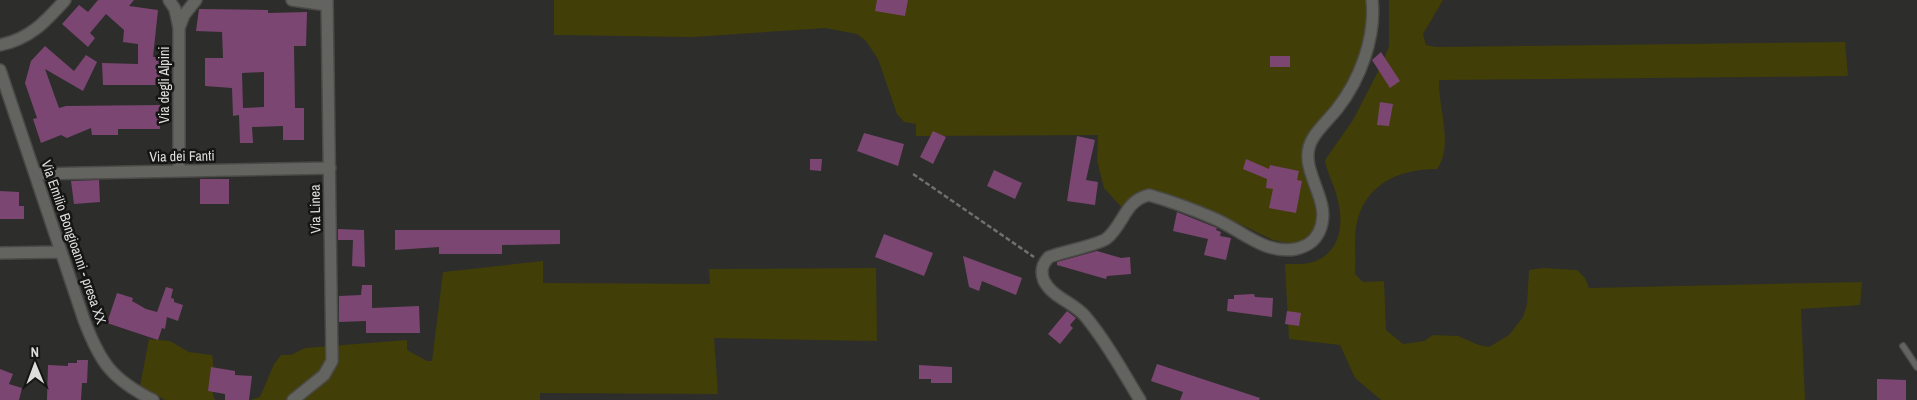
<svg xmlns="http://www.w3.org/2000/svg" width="1917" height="400" font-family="'Archivo Narrow',sans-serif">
  <rect width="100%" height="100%" fill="#2d2d2b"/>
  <path fill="#413e08" d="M554,0H1368V42L1337,108L1311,143L1321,226L1303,243H1287L1273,240L1227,218L1171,196L1154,194L1125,211L1104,188L1097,160L1098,135L916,136V124L904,122L897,114L878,59L866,41L857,34L825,28L692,37L554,35Z
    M1389,0H1443L1423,34L1426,45L1436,47L1845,42L1848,76L1439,80C1438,108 1454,145 1437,169C1398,169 1363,185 1356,227C1354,242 1356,259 1355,274L1363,282L1384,281L1386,330L1403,344L1424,341L1433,335L1458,336L1479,345L1489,347L1509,335L1523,317L1527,305L1529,270L1543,268L1577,270L1585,278L1589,288L1862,282L1860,305L1801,309L1805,400H1381L1355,378L1340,345L1289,339L1285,264C1296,264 1310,265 1320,259C1343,246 1343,219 1337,197C1334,184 1327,173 1325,160L1353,120L1383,62L1389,46Z
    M543,261V283L710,284L709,269L876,268L877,341L714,338L718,394L540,393V400H250L260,397L274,364L281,355H291L305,348L407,340V350L427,361H432L443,272Z
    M149,339L170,341L189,352L212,355C216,371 208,385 215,400H165L140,386Z"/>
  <path fill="#7b4772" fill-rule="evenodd" d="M98,0H134L129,6L158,10L153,57H159L160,85H103L102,63L138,64V44L123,42L124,30L106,14L90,33L95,38L88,47L62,24L79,5L88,12Z
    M877,0H908L905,16L875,11Z
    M199,9L268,10V13L307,12L306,46H294L295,108H304V140H283V126L252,127L253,143H240L239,115L233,116L232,88L205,86V58H223L222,32L196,31ZM264,72V107L243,108L242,73Z
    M45,46L74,71L86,55L97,62L83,91L45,69L59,108L66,106L160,105V129H118V135H92L91,128L67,138L61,135L41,143L33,119L37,118L25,83L31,61Z
    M1381,52L1400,81L1390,88L1372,60Z
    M1270,56H1290V67H1270Z
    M1380,102L1393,104L1389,126L1377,125Z
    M933,131L946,137L933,164L920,157Z
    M864,133L904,144L898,166L857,151Z
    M1077,136L1095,140L1086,180L1098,182L1095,205L1067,201Z
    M810,159H822L821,171L810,170Z
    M1246,159L1269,169L1270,165L1299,171L1297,180L1302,181L1296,213L1269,208L1273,189L1266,188L1267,179L1243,169Z
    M994,170L1022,183L1015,199L987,186Z
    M200,179H229V204H200Z
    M99,180L100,202L74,204L71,181Z
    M0,191L19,192V206H24V219H0Z
    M1177,212L1217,228L1216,230L1221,232L1220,236L1231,238L1226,260L1204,255L1208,239L1173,231Z
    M338,229L364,230L365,267L352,266L353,240H338Z
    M395,230H560V244L502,245V254H439V247L395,250Z
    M884,234L933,253L924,276L875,257Z
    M1097,251L1121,258L1130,257L1131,274L1107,276L1106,279L1057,265V262Z
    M963,256L1022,278L1016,295L982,281L979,291L969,287Z
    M362,285H372V308L419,306L420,333H366V321L339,322V296L361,295Z
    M166,287L173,289L171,298L174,299V302L183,305L178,321L167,317L165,329L162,328L158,340L107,323L117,293L133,298L132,301L146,309L157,312Z
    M1254,294L1255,297L1273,298L1272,317L1227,311L1228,299H1234V295Z
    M1067,311L1076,318L1070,325L1073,328L1060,344L1048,334Z
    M1287,311L1301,313L1299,326L1285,324Z
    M77,360H88L87,383H82L81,400H47L48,365L68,366V363H77Z
    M1157,364L1260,398L1259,400H1180L1183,392L1151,381Z
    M919,365L952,367V383H931V379H919Z
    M211,367L235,371V375L252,376L249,400H225V394L208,391Z
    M0,369L13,374L9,384L22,388L19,400H0Z
    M1877,379L1906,380V400H1877Z"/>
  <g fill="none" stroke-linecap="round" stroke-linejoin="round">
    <defs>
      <path id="service" d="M1903,346L1917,367"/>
      <path id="minor" d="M169,0L175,9L179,28V171
        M292,0L327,5
        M179,28L184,15L196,0
        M0,45C30,39 45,22 65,0
        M0,70L84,320C100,362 111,379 153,400
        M35,174L330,168
        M0,253L61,252
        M293,400L324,375L332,361L327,0
        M1140,400C1123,372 1106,341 1085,316C1073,302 1053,298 1044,281C1040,271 1042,264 1049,257C1062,252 1097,245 1106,239C1124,225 1124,201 1149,195C1170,201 1192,209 1213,218C1240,229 1264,255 1296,249C1307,246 1314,242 1319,232C1335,199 1294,169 1313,138C1319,128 1329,119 1337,109C1360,80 1376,37 1372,0"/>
    </defs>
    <use href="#service" stroke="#4a4a47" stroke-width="8"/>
    <use href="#minor" stroke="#4a4a47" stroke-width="14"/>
    <path stroke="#70706e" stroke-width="2.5" stroke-dasharray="5 2.5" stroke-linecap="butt" d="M913,174L1034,257"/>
    <use href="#service" stroke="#636360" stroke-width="5.5"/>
    <use href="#minor" stroke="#636360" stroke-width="11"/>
  </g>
  <g text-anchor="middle" stroke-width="5" stroke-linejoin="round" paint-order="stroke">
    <g font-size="14" fill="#dededc" stroke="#151514">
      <text transform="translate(164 85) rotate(-90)" y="5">Via degli Alpini</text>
      <text transform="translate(182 156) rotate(-1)" y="5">Via dei Fanti</text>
      <text transform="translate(315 209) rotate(-91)" y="5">Via Linea</text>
      <text transform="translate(74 242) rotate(71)" y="5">Via Emilio Bongioanni - presa XX</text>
    </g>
  </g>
  <g transform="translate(35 365) rotate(359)" stroke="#151514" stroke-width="4" paint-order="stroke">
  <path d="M0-4L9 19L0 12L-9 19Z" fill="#dededc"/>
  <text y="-8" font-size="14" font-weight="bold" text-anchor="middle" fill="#dededc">N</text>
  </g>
</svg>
